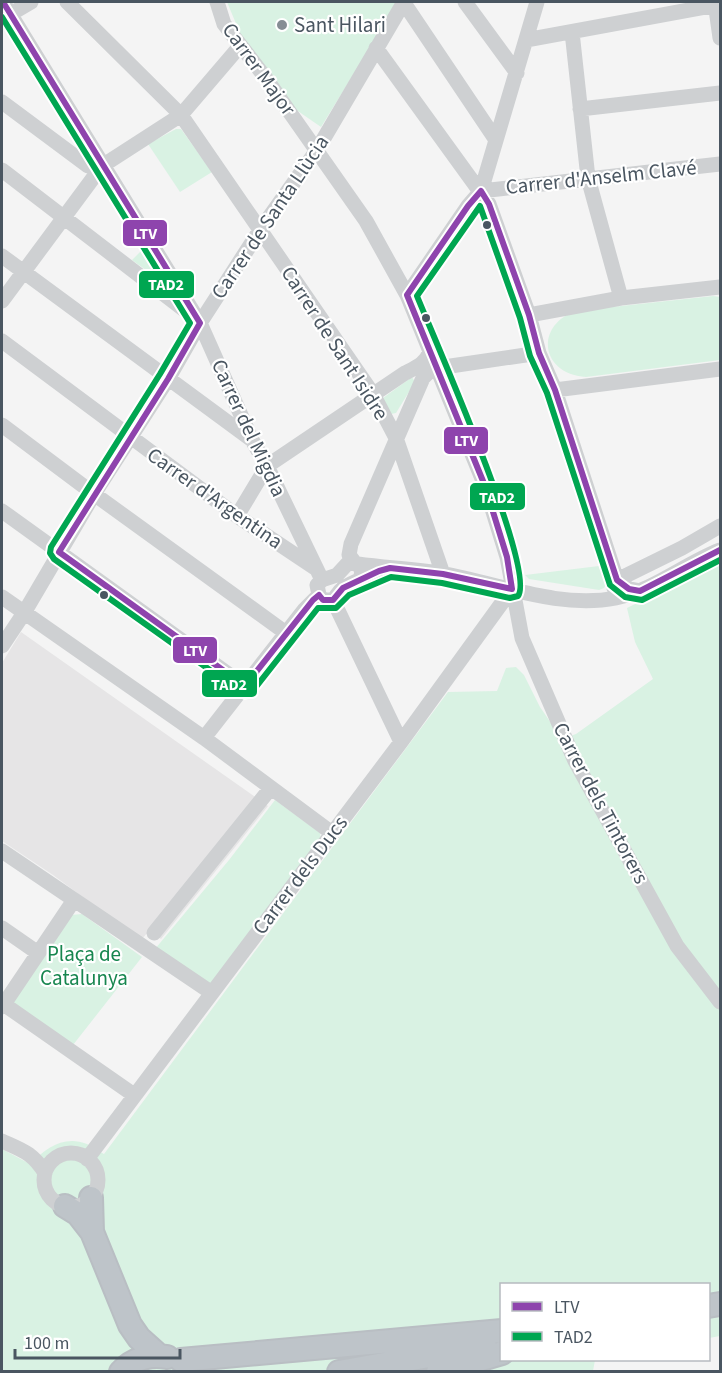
<svg xmlns="http://www.w3.org/2000/svg" width="722" height="1373" font-family="'Source Sans 3',sans-serif">
  <rect width="100%" height="100%" fill="#f4f4f4"/>
  <path fill="#e6e5e6" d="M21,632L268,806L161,939L149,931L141,940L53,875L2,841V663Z"/>
  <path fill="#d9f2e3" d="M227,2H398L321,127L292,107L242,38Z
    M176,129H181L212,172L180,192L148,144Z
    M144,248L162,278L161,281L132,260Z
    M713,296L720,297V360L586,377C541,374 534,327 575,311Z
    M412,377L415,382L396,413L391,414L383,398Z
    M602,561L608,581L604,588L599,590L529,579L525,575L599,566Z
    M720,562V1217L719,1219L720,1221V1336L709,1338L708,1284H502V1360H599H595L593,1371H2V1149L30,1164C46,1148 64,1135 87,1144C93,1147 98,1151 104,1154L448,692L497,691L506,668L516,667L524,675L540,707L562,739L576,734L653,679L635,642L627,608Z
    M275,800L320,833L321,840L213,984L203,981L155,949L229,860Z
    M82,914L142,957L73,1045L12,1003L71,915Z"/>
  <g fill="none" stroke-linecap="round" stroke-linejoin="round">
    <defs>
      <path id="highway" d="M91,1198L92,1232
        M65,1206L78,1214L92,1232L130,1325L139,1338L158,1355
        M708,1306L720,1304
        M181,1360L502,1331
        M121,1372C133,1359 150,1354 167,1357
        M339,1372L485,1346
        M438,1372L502,1353"/>
    </defs>
    <use href="#highway" stroke="#b9bec3" stroke-width="26"/>
    <path stroke="#ced0d2" stroke-width="15" d="M3,2L200,323L252,440L267,466L322,580
      M67,2L181,115L373,394L396,438L443,574
      M217,2L224,24L265,77L366,221L407,295L485,486L507,557L522,638L575,761L677,946L720,1002
      M465,2L517,73
      M715,2L720,38
      M404,3L496,140
      M2,19L31,2
      M572,32L588,178L621,298
      M526,40L716,5
      M376,48L489,204L529,315L539,353L555,390L617,580L629,589L640,591
      M2,102L88,166H102
      M580,109L720,93
      M2,170L191,315
      M481,191L720,164
      M2,256L252,440
      M407,295L468,206L481,191L537,2
      M2,301L102,166L181,115L240,46
      M529,315L621,298L720,287
      M2,341L237,516L315,568
      M437,368L539,353
      M555,390L720,369
      M2,425L94,494L286,633
      M2,511L245,686
      M237,516L267,466L405,373C417,367 425,364 430,352
      M355,563L349,555L351,544L423,378L436,365
      M358,564C386,568 416,569 444,574C500,584 559,609 616,598C655,590 684,564 720,550
      M360,581L362,571L358,564L348,563L337,575L322,580L317,585L319,595L323,600H333C337,596 338,592 342,589C346,585 380,571 387,569
      M614,588L617,580L682,548L720,526
      M2,597L204,738L332,833
      M333,600L401,742
      M2,646L24,613L94,494L168,379L200,323L260,230L317,150L404,2
      M204,738L304,610L319,595
      M2,851L212,993
      M2,928L38,953
      M154,933L270,789
      M2,1003L134,1095
      M2,1007L74,900
      M2,1141C22,1150 33,1153 45,1173
      M44 1180a27 27 0 1 1 54 0a27 27 0 1 1-54 0Z
      M87,1159L401,742L512,589"/>
    <use href="#highway" stroke="#bec4c9" stroke-width="22"/>
    <defs>
      <path id="bus-1" d="M3,2L200,323L168,379L59,552L245,686L313,600L319,595L323,600H333L343,588L379,571L390,568L443,574L512,589L507,557L485,486L407,295L468,206L481,191L489,204L529,315L539,353L555,390L617,580L629,589L640,591L720,550"/>
      <path id="bus-2" d="M2,17L190,323L160,374L51,547L50,553L54,559L245,695L252,692L318,608H336L349,595L391,577L442,583L510,598L518,596C537,570 433,336 417,296L480,206L520,318L530,356L547,393L610,585L625,597L642,600L720,560"/>
    </defs>
    <use href="#bus-1" stroke="#fff" stroke-width="10"/>
    <use href="#bus-2" stroke="#fff" stroke-width="10"/>
    <use href="#bus-1" stroke="#8e44ad" stroke-width="6"/>
    <use href="#bus-2" stroke="#00a651" stroke-width="6"/>
  </g>
  <circle fill="#868d94" stroke="#fff" stroke-width="2" cx="282" cy="25" r="6"/>
  <g fill="#4a5661" stroke="#fff" stroke-width="2">
    <circle cx="487" cy="225" r="5"/>
    <circle cx="426" cy="318" r="5"/>
    <circle cx="104" cy="595" r="5"/>
  </g>
  <g text-anchor="middle" stroke-width="4.5" stroke-linejoin="round" paint-order="stroke">
    <g font-size="21" fill="#4a5661" stroke="#fff" text-anchor="start">
      <text x="294" y="32">Sant Hilari</text>
    </g>
    <g font-size="21" fill="#4a5661" stroke="#fff">
      <text transform="translate(259 69) rotate(54)" y="7">Carrer Major</text>
      <text transform="translate(601 177) rotate(-6)" y="7">Carrer d'Anselm Clavé</text>
      <text transform="translate(270 217) rotate(-56)" y="7">Carrer de Santa Llùcia</text>
      <text transform="translate(335 343) rotate(57)" y="7">Carrer de Sant Isidre</text>
      <text transform="translate(249 428) rotate(65)" y="7">Carrer del Migdia</text>
      <text transform="translate(215 498) rotate(35)" y="7">Carrer d'Argentina</text>
      <text transform="translate(601 803) rotate(62)" y="7">Carrer dels Tintorers</text>
      <text transform="translate(300 875) rotate(-53)" y="7">Carrer dels Ducs</text>
    </g>
    <g font-size="21" fill="#17864f" stroke="#fff">
      <text x="84" y="961">Plaça de<tspan x="84" dy="24">Catalunya</tspan></text>
    </g>
  </g>
  <g stroke="#fff" stroke-width="2">
    <rect x="122" y="219" width="46" height="28" rx="6" fill="#8e44ad"/>
    <rect x="138" y="270" width="57" height="29" rx="6" fill="#00a651"/>
    <rect x="443" y="426" width="46" height="29" rx="6" fill="#8e44ad"/>
    <rect x="469" y="482" width="57" height="29" rx="6" fill="#00a651"/>
    <rect x="172" y="636" width="46" height="28" rx="6" fill="#8e44ad"/>
    <rect x="201" y="669" width="57" height="29" rx="6" fill="#00a651"/>
  </g>
  <g font-size="16" text-anchor="middle" font-weight="bold" fill="#fff">
    <text x="145" y="239">LTV</text>
    <text x="166" y="290">TAD2</text>
    <text x="466" y="446">LTV</text>
    <text x="497" y="503">TAD2</text>
    <text x="195" y="656">LTV</text>
    <text x="229" y="690">TAD2</text>
  </g>
  <rect width="722" height="1373" fill="none" stroke="#4a5661" stroke-width="6"/>
  <rect x="500" y="1283" width="210" height="78" fill="#ffffff" stroke="#b7bbc0" stroke-width="1.5"/>
  <rect x="512" y="1302" width="30" height="9" fill="#8e44ad" stroke="#b7bbc0" stroke-width="1.5"/>
  <text x="554" y="1313" font-size="18" fill="#4a5661">LTV</text>
  <rect x="512" y="1332" width="30" height="9" fill="#00a651" stroke="#b7bbc0" stroke-width="1.5"/>
  <text x="554" y="1343" font-size="18" fill="#4a5661">TAD2</text>
  <path d="M15 1349v9h165v-9" fill="none" stroke="#4a5661" stroke-width="3"/>
  <text x="24" y="1349" font-size="18" fill="#4a5661" stroke="#ffffff" stroke-width="4.5" paint-order="stroke">100 m</text>
</svg>
